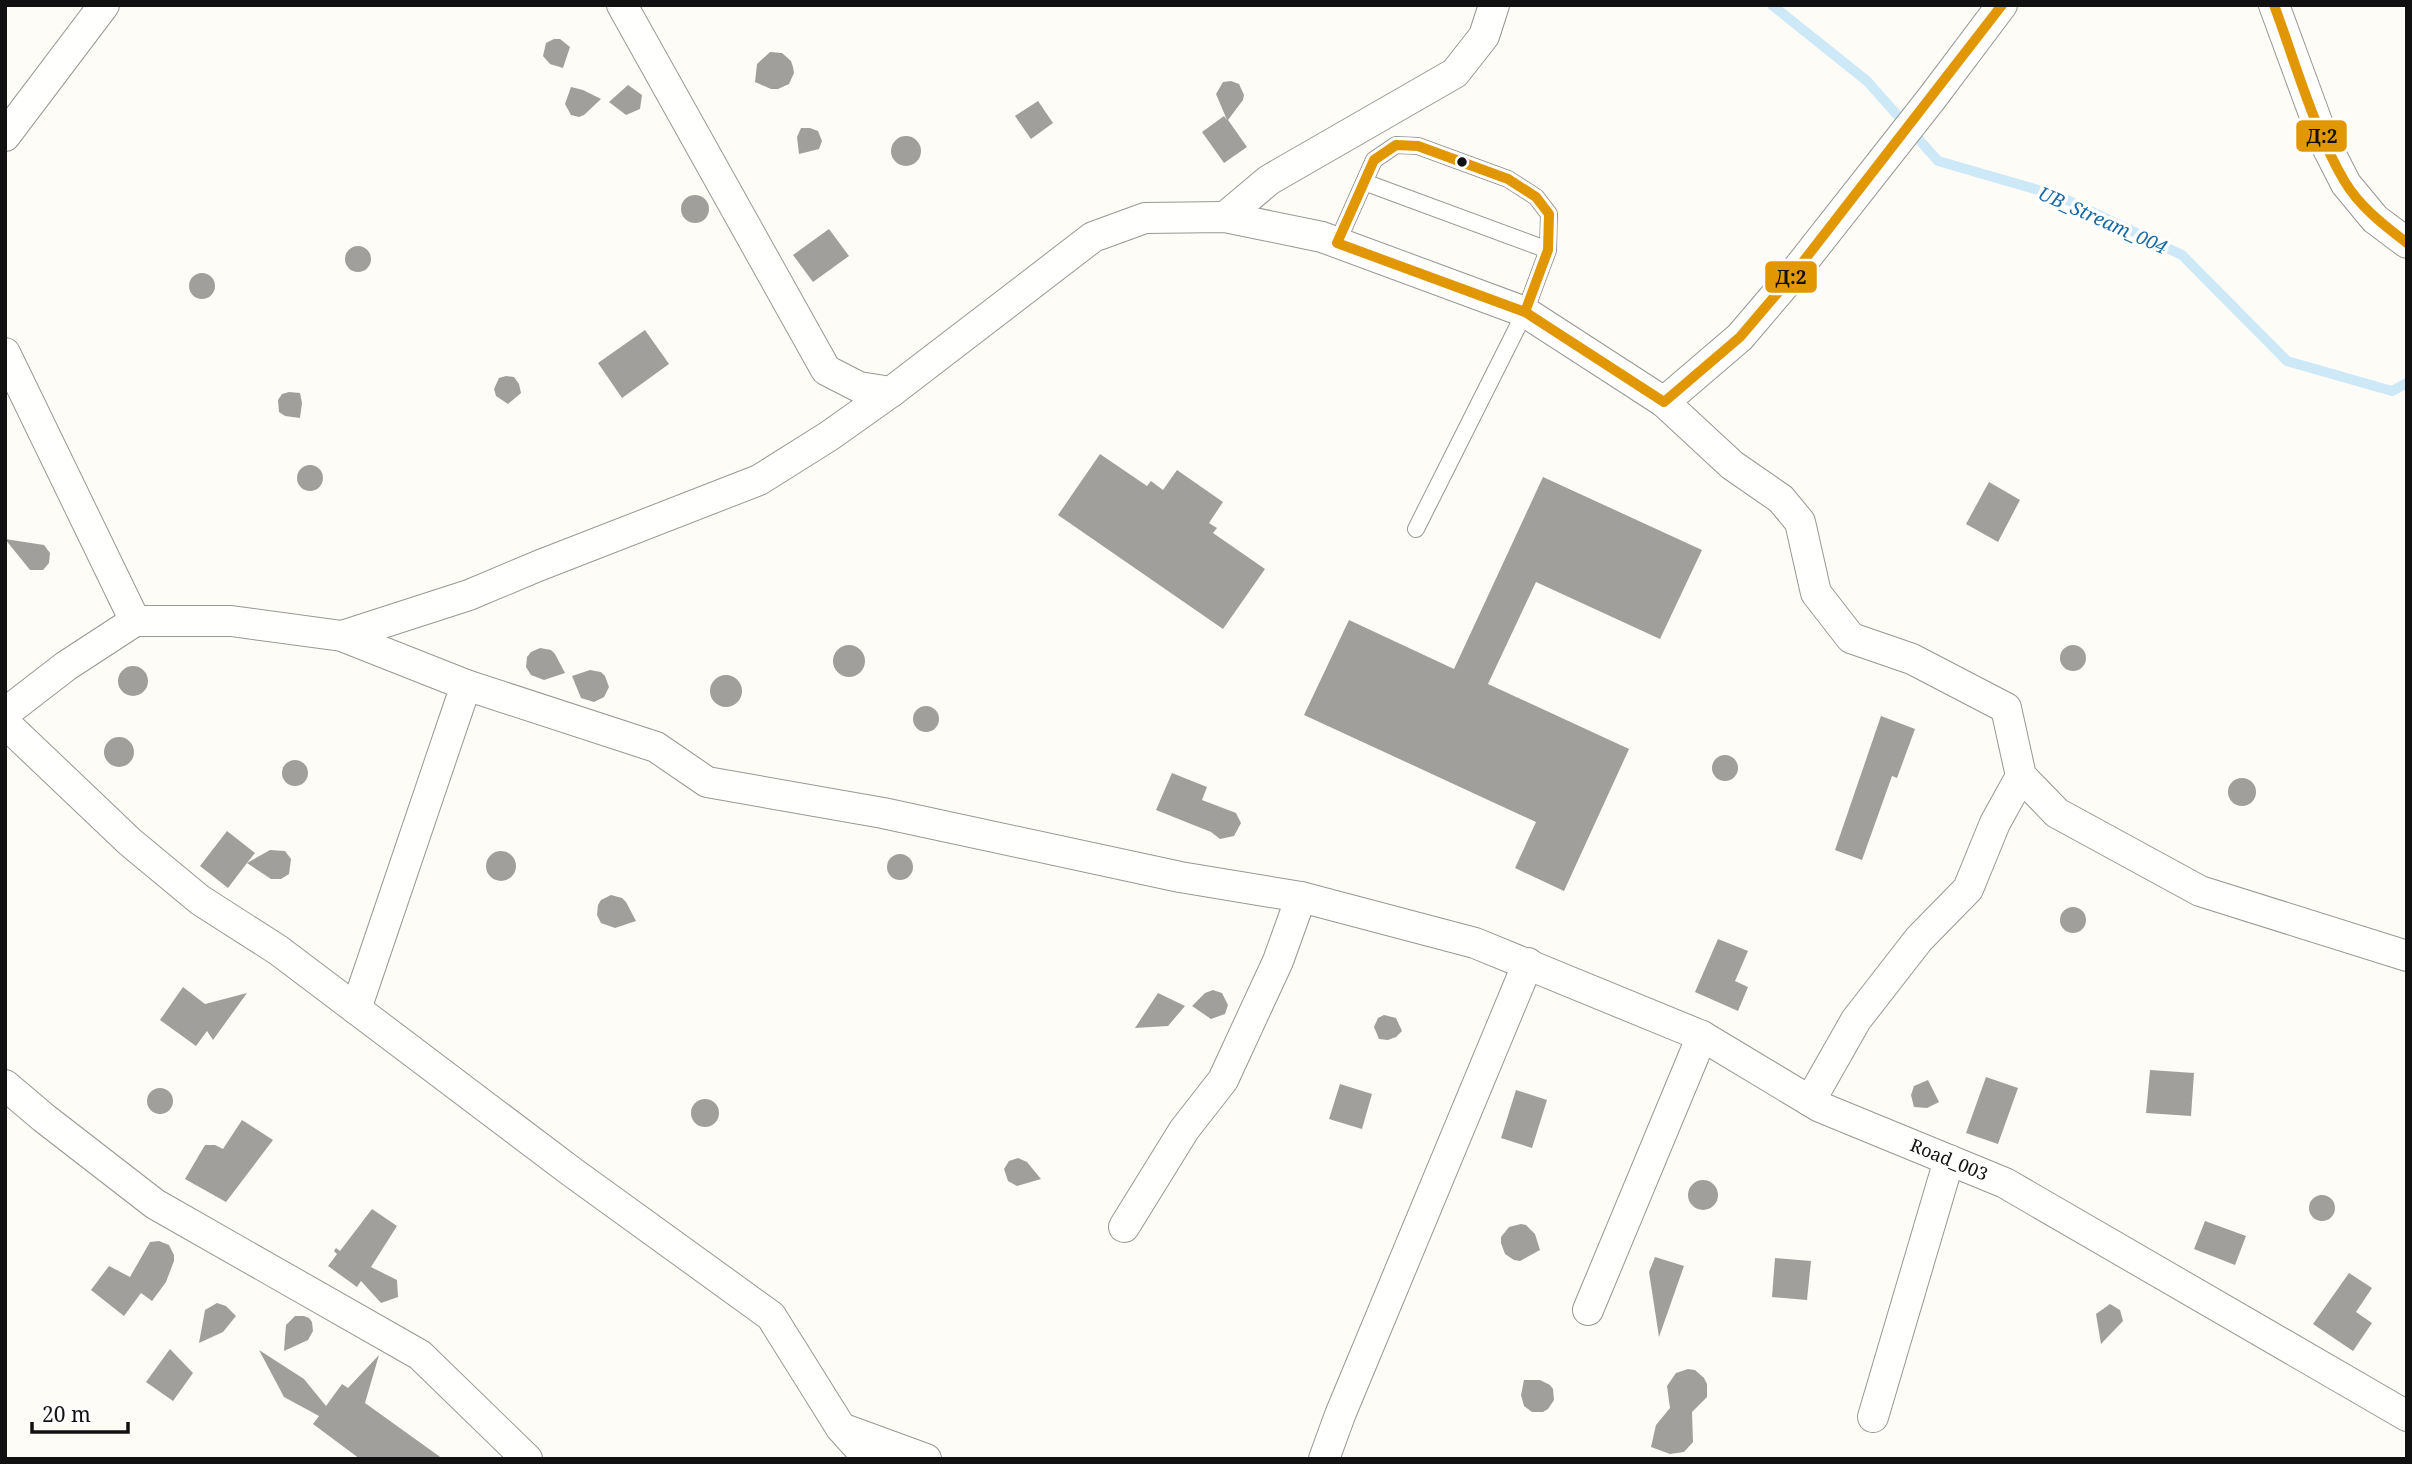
<svg xmlns="http://www.w3.org/2000/svg" width="2412" height="1464" font-family="'Noto Serif',serif">
  <rect width="100%" height="100%" fill="#fdfcf7"/>
  <g fill="none" stroke-linecap="round" stroke-linejoin="round">
    <path stroke="#cde8f7" stroke-width="10" d="M1772,5L1867,81L1938,161L2059,196L2182,255L2287,361L2392,391L2407,383"/>
  </g>
  <path fill="#a19f9c" d="M554,39H560L570,47L563,68L550,64L543,56L546,43Z
    M770,52L782,53L791,61L793,67L794,73L789,84L778,89H771L755,82L757,64Z
    M1231,81L1239,84L1244,95L1243,100L1228,120L1247,147L1224,163L1202,132L1224,116L1227,120L1216,94L1223,82Z
    M628,85L642,95L640,109L626,115L609,102Z
    M571,87L583,90L601,99L584,115L579,117L571,115L565,104Z
    M1038,101L1053,123L1031,139L1015,116Z
    M801,128H810L818,131L822,141L819,149L799,154L797,137Z
    M891 151a15 15 0 1 1 30 0a15 15 0 1 1-30 0Z
    M681 209a14 14 0 1 1 28 0a14 14 0 1 1-28 0Z
    M829,229L849,256L813,282L793,255Z
    M345 259a13 13 0 1 1 26 0a13 13 0 1 1-26 0Z
    M189 286a13 13 0 1 1 26 0a13 13 0 1 1-26 0Z
    M645,330L669,364L622,398L598,363Z
    M506,376L514,377L519,384L521,393L508,404L496,396L494,389L499,378Z
    M289,392L300,393L302,403L300,418L285,416L279,412L278,400L282,394Z
    M1100,454L1147,486L1151,481L1163,490L1177,470L1223,502L1209,523L1217,528L1213,533L1265,569L1223,629L1058,515Z
    M297 478a13 13 0 1 1 26 0a13 13 0 1 1-26 0Z
    M1543,477L1702,550L1660,639L1536,582L1488,684L1629,749L1564,891L1515,868L1536,822L1304,715L1349,620L1454,669Z
    M1989,482L2020,500L1998,542L1966,524Z
    M5,539L44,545L50,553L49,563L43,570H30Z
    M833 661a16 16 0 1 1 32 0a16 16 0 1 1-32 0Z
    M2060 658a13 13 0 1 1 26 0a13 13 0 1 1-26 0Z
    M540,648L551,650L555,654L565,673L544,680L531,675L526,667L527,657L531,652Z
    M118 681a15 15 0 1 1 30 0a15 15 0 1 1-30 0Z
    M590,670L601,672L605,676L609,687L604,697L594,702L581,698L572,676Z
    M710 691a16 16 0 1 1 32 0a16 16 0 1 1-32 0Z
    M913 719a13 13 0 1 1 26 0a13 13 0 1 1-26 0Z
    M1881,716L1915,729L1897,778L1892,776L1862,860L1835,850Z
    M104 752a15 15 0 1 1 30 0a15 15 0 1 1-30 0Z
    M1712 768a13 13 0 1 1 26 0a13 13 0 1 1-26 0Z
    M282 773a13 13 0 1 1 26 0a13 13 0 1 1-26 0Z
    M1172,773L1207,787L1202,800L1236,813L1241,823L1234,836L1220,839L1211,832L1156,810Z
    M2228 792a14 14 0 1 1 28 0a14 14 0 1 1-28 0Z
    M227,831L255,853L247,863L270,850L285,851L291,859L289,874L281,879H271L247,863L228,888L200,866Z
    M486 866a15 15 0 1 1 30 0a15 15 0 1 1-30 0Z
    M887 867a13 13 0 1 1 26 0a13 13 0 1 1-26 0Z
    M611,895L622,898L626,902L636,921L615,928L601,923L597,915L598,905L601,900Z
    M2060 920a13 13 0 1 1 26 0a13 13 0 1 1-26 0Z
    M1718,939L1748,951L1735,981L1748,987L1738,1011L1695,992Z
    M183,987L205,1004L247,993L213,1040L207,1031L196,1046L160,1020Z
    M1213,990L1222,993L1228,1005L1225,1014L1211,1019L1192,1006L1205,993Z
    M1158,993L1185,1006L1168,1026L1135,1028Z
    M1384,1015L1396,1018L1402,1031L1396,1037L1388,1040L1379,1039L1374,1027L1378,1018Z
    M2150,1070L2194,1073L2191,1116L2146,1113Z
    M1986,1077L2018,1088L1998,1144L1966,1133Z
    M1928,1080L1939,1102L1927,1108L1914,1107L1911,1095L1914,1086Z
    M1340,1084L1372,1094L1362,1129L1329,1119Z
    M147 1101a13 13 0 1 1 26 0a13 13 0 1 1-26 0Z
    M1516,1090L1547,1100L1532,1148L1501,1138Z
    M691 1113a14 14 0 1 1 28 0a14 14 0 1 1-28 0Z
    M242,1120L273,1140L226,1202L185,1179L205,1145H215L223,1149Z
    M1018,1158L1027,1162L1041,1179L1017,1186L1008,1181L1004,1169L1009,1161Z
    M1688 1195a15 15 0 1 1 30 0a15 15 0 1 1-30 0Z
    M2309 1208a13 13 0 1 1 26 0a13 13 0 1 1-26 0Z
    M372,1209L397,1226L371,1267L397,1280L398,1297L381,1303L361,1281L357,1287L328,1266L337,1254L334,1251L336,1248L340,1251Z
    M2205,1221L2246,1236L2235,1265L2194,1249Z
    M1521,1224L1526,1225L1535,1234L1540,1250L1520,1261L1514,1260L1505,1254L1501,1243V1237L1509,1227Z
    M159,1241L169,1245L174,1255V1261L166,1282L152,1301L141,1293L124,1316L91,1290L109,1266L130,1277L150,1242Z
    M1655,1257L1684,1266L1659,1337L1649,1272Z
    M1775,1258L1811,1261L1807,1300L1772,1297Z
    M2349,1273L2372,1288L2356,1312L2372,1323L2353,1351L2313,1324Z
    M217,1303L226,1306L236,1316L223,1332L199,1343L205,1310Z
    M2110,1304L2120,1310L2123,1321L2101,1344L2096,1314Z
    M295,1316H304L309,1318L312,1322L313,1331L308,1340L284,1351L286,1325Z
    M170,1349L193,1373L173,1401L146,1382Z
    M259,1350L304,1379L326,1406L342,1384L348,1388L379,1355L365,1403L443,1459H360L313,1424L319,1416L284,1397Z
    M1688,1369L1695,1370L1704,1378L1707,1384V1397L1692,1412L1693,1442L1684,1452L1670,1454L1651,1447L1656,1425L1670,1408L1667,1386L1676,1373Z
    M1524,1380H1540L1550,1385L1553,1389L1554,1400L1548,1409L1543,1412H1532L1524,1406L1521,1395Z"/>
  <g fill="none" stroke-linecap="round" stroke-linejoin="round">
    <defs>
      <path id="lane" d="M1364,182L1548,250
        M1337,243L1374,160L1396,145L1418,146L1508,179L1536,197L1549,214L1548,250L1525,312L1416,529"/>
      <g id="street">
        <path d="M622,5L826,370L859,387L891,392L1093,237L1145,218L1225,217L1322,237L1525,312L1664,402L1732,465L1781,499L1800,522L1816,593L1851,638L1912,659L2006,708L2021,776L2057,813L2200,891L2407,956"/>
        <path d="M2274,5L2324,141L2346,184L2375,219L2407,243"/>
        <path d="M5,136L104,5"/>
        <path d="M1225,217L1269,180L1455,73L1484,36L1494,5"/>
        <path d="M5,353L135,621"/>
        <path d="M1664,402L1740,337L1792,276L1932,98L2002,5"/>
        <path d="M342,636L469,595L538,566L759,480L829,436L891,392"/>
        <path id="s1" d="M5,713L66,666L135,621H231L342,636L466,685L656,747L707,782L883,813L1180,877L1301,897L1475,943L1702,1036L1820,1107L2005,1183L2407,1416"/>
        <path d="M5,723L130,842L200,900L278,950L572,1172L771,1316L841,1428L869,1459"/>
        <path d="M356,1009L466,685"/>
        <path d="M5,1085L44,1118L155,1204L420,1355L527,1459"/>
        <path d="M1810,1101L1856,1020L1919,939L1968,889L1995,823L2021,776"/>
        <path d="M1124,1227L1184,1130L1223,1080L1278,961L1301,897"/>
        <path d="M1588,1310L1702,1036"/>
        <path d="M1873,1417L1949,1160"/>
        <path d="M844,1429L926,1459"/>
        <path d="M1324,1459L1340,1415L1528,963"/>
      </g>
    </defs>
    <use href="#lane" stroke="#979795" stroke-width="18"/>
    <use href="#street" stroke="#979795" stroke-width="32"/>
    <use href="#lane" stroke="#fffffe" stroke-width="16"/>
    <use href="#street" stroke="#fffffe" stroke-width="30"/>
    <defs>
      <path id="bus-1" d="M2274,5C2296,64 2313,128 2345,182C2360,207 2384,225 2407,243
        M1396,145L1418,146L1508,179L1536,197L1549,214L1548,250L1525,312L1337,243L1374,160Z
        M1525,312L1664,402L1740,337L1792,276L2002,5"/>
    </defs>
    <use href="#bus-1" stroke="#fff" stroke-width="16"/>
    <use href="#bus-1" stroke="#e09702" stroke-width="10"/>
  </g>
  <circle fill="#111" stroke="#fff" stroke-width="2.5" cx="1462" cy="162" r="6"/>
  <g text-anchor="middle" stroke-width="7" stroke-linejoin="round" paint-order="stroke">
    <g font-size="18" fill="#111" stroke="#fff">
      <text dy="6" stroke="none"><textPath href="#s1" startOffset="2070">Road_003</textPath></text>
    </g>
    <g font-size="19" font-style="italic" fill="#1768a6" stroke="#fff">
      <text transform="translate(2103 220) rotate(24)" y="7">UB_Stream_004</text>
    </g>
  </g>
  <g stroke="#fff" stroke-width="2.5">
    <rect x="2295" y="119" width="53" height="34" rx="7" fill="#e09702"/>
    <rect x="1764" y="260" width="54" height="34" rx="7" fill="#e09702"/>
  </g>
  <g font-size="19" text-anchor="middle" font-weight="bold" fill="#111">
    <text x="2322" y="143">Д:2</text>
    <text x="1791" y="284">Д:2</text>
  </g>
  <rect width="2412" height="1464" fill="none" stroke="#111111" stroke-width="14"/>
  <path d="M32 1422v10h96v-10" fill="none" stroke="#111111" stroke-width="3.5"/>
  <text x="42" y="1422" font-size="21" fill="#111111" stroke="#ffffff" stroke-width="5" paint-order="stroke">20 m</text>
</svg>
